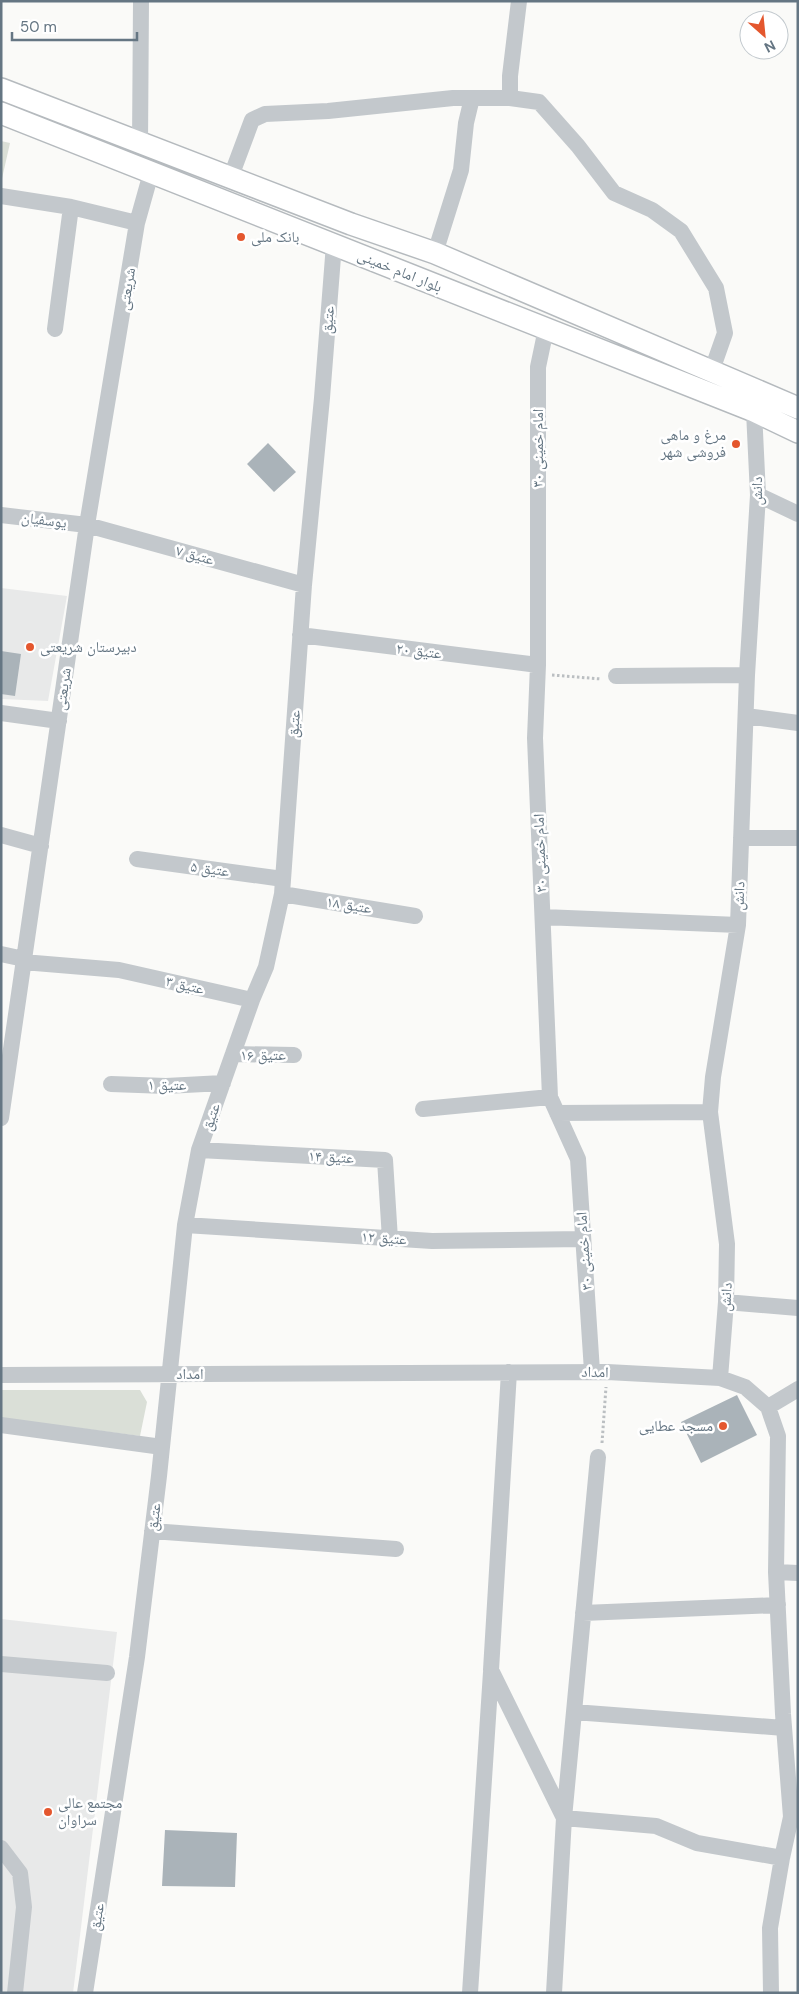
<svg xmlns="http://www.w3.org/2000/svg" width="799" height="1994" font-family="'DM Sans','Noto Naskh Arabic',sans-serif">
  <rect width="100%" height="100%" fill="#fafaf8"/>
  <path fill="#e8e9e9" d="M1,588L67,596L48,701L1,699Z
    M1,1619L117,1632L73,1993H1Z"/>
  <path fill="#dadfd7" d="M1,141L10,143L1,183Z
    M1,1390H140L147,1402L140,1436L1,1418Z"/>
  <path fill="#aab3b9" d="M268,443L296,472L274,492L247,464Z
    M1,651L21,654L15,696L1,694Z
    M737,1395L757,1435L701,1463L681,1422Z
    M165,1830L237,1833L235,1887L162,1886Z"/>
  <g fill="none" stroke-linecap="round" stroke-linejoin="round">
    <defs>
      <path id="major" d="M1,89L351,224L435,253L798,408
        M1,113L754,411L798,432"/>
    </defs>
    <use href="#major" stroke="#b5babe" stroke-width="24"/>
    <path stroke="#bbbfc2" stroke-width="3" stroke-dasharray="2.5 2.5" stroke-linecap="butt" d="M552,675L601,679
      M602,1443L606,1387"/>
    <path stroke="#c3c8cc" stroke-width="16" d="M510,98L539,102L578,146L614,193L652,210L681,231L716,288L725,333L712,370
      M140,144L141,1
      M230,179L252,120L265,114L328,111L453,98H510V76L519,1
      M1,196L71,207L137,223
      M435,253L461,170L466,123L472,98
      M55,329L71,207
      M546,329L538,367V665L535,738L550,1097L578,1159L592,1371
      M758,495L798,514
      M1,515L87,525L304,585
      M300,635L538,665
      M616,676L747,675
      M1,713L59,721
      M746,716L798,723
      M1,835L41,846
      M741,838H798
      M137,859L283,879
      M282,894L415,916
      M543,917L738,925
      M1,954L24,959
      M23,962L119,970L252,1000
      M233,1054L294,1055
      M111,1084L166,1086L223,1083
      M423,1109L550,1097
      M557,1113L710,1112
      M1,1118L87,525L137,223L151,173
      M199,1150L385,1160L390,1239
      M185,1225L432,1241L583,1239
      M726,1302L798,1308
      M509,1372L491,1670L564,1818L656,1826L697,1843L782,1858
      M1,1375L607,1372L720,1378L745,1387L768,1407L778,1436L776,1572L783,1714L791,1817L782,1858L770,1928L771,1993
      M720,1378L726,1302L727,1244L710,1112L713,1077L738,925L747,675L758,495L754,411
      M768,1407L798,1389
      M1,1425L162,1447
      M152,1531L396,1549
      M776,1572L798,1573
      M583,1613L778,1605
      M1,1664L107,1673
      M574,1712L784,1728
      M1,1848L20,1873L24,1907L15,1993
      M85,1993L137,1657L159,1476L185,1225L199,1150L252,1000L266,967L282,894L304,585L322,398L334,244
      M470,1993L491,1672
      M554,1993L564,1818L598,1457"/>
    <use href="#major" stroke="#fff" stroke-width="21"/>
  </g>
  <g fill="#e4572e" stroke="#fff" stroke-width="2">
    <circle cx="241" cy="237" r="5"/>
    <circle cx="736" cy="444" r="5"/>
    <circle cx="30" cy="647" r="5"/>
    <circle cx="723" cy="1426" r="5"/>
    <circle cx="48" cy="1812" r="5"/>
  </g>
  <g text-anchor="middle" stroke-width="5" stroke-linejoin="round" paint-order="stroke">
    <g font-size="15" fill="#657683" stroke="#fff" text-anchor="start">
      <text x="251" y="242">بانک ملی</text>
      <text x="726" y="440" text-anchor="end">مرغ و ماهی<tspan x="726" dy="17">فروشی شهر</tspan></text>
      <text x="40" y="652">دبیرستان شریعتی</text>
      <text x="713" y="1431" text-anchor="end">مسجد عطایی</text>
      <text x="58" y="1808">مجتمع عالی<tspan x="58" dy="17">سراوان</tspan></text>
    </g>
    <g font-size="15" fill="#657683" stroke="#fff">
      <text transform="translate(400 271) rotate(22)" y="5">بلوار امام خمینی</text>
      <text transform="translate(127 289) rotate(-81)" y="5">شریعتی</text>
      <text transform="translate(328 320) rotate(-86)" y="5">عتیق</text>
      <text transform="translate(538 448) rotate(-90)" y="5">امام خمینی ۳۰</text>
      <text transform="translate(757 491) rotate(-90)" y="5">دانش</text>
      <text transform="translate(44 520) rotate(7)" y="5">یوسفیان</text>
      <text transform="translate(195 555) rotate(15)" y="5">عتیق ۷</text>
      <text transform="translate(419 651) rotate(7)" y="5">عتیق ۲۰</text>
      <text transform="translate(63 689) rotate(-82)" y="5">شریعتی</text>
      <text transform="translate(294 724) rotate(-86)" y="5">عتیق</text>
      <text transform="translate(540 853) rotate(-92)" y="5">امام خمینی ۳۰</text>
      <text transform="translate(210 869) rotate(8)" y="5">عتیق ۵</text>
      <text transform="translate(739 896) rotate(-88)" y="5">دانش</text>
      <text transform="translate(349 905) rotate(9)" y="5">عتیق ۱۸</text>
      <text transform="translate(185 985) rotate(13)" y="5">عتیق ۳</text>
      <text x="263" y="1060">عتیق ۱۶</text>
      <text x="167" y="1090">عتیق ۱</text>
      <text transform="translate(211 1117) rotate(-71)" y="5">عتیق</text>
      <text transform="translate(331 1157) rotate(3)" y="5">عتیق ۱۴</text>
      <text transform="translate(384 1238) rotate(4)" y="5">عتیق ۱۲</text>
      <text transform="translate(584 1251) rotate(-94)" y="5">امام خمینی ۳۰</text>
      <text transform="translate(726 1297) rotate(-87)" y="5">دانش</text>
      <text transform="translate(595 1372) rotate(1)" y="5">امداد</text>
      <text x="190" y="1379">امداد</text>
      <text transform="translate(154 1517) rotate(-83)" y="5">عتیق</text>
      <text transform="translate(97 1917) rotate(-81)" y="5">عتیق</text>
    </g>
  </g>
  <rect width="799" height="1994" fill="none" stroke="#657683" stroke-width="5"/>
  <g transform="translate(764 35) rotate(153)"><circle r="24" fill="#ffffff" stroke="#c1c8cd"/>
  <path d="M0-4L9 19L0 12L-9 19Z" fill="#e4572e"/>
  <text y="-8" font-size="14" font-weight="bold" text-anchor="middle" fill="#657683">N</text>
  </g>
  <path d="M12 32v8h125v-8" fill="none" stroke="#657683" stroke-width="2.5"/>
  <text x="20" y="32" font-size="15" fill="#657683" stroke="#ffffff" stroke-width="4" paint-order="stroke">50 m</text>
</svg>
